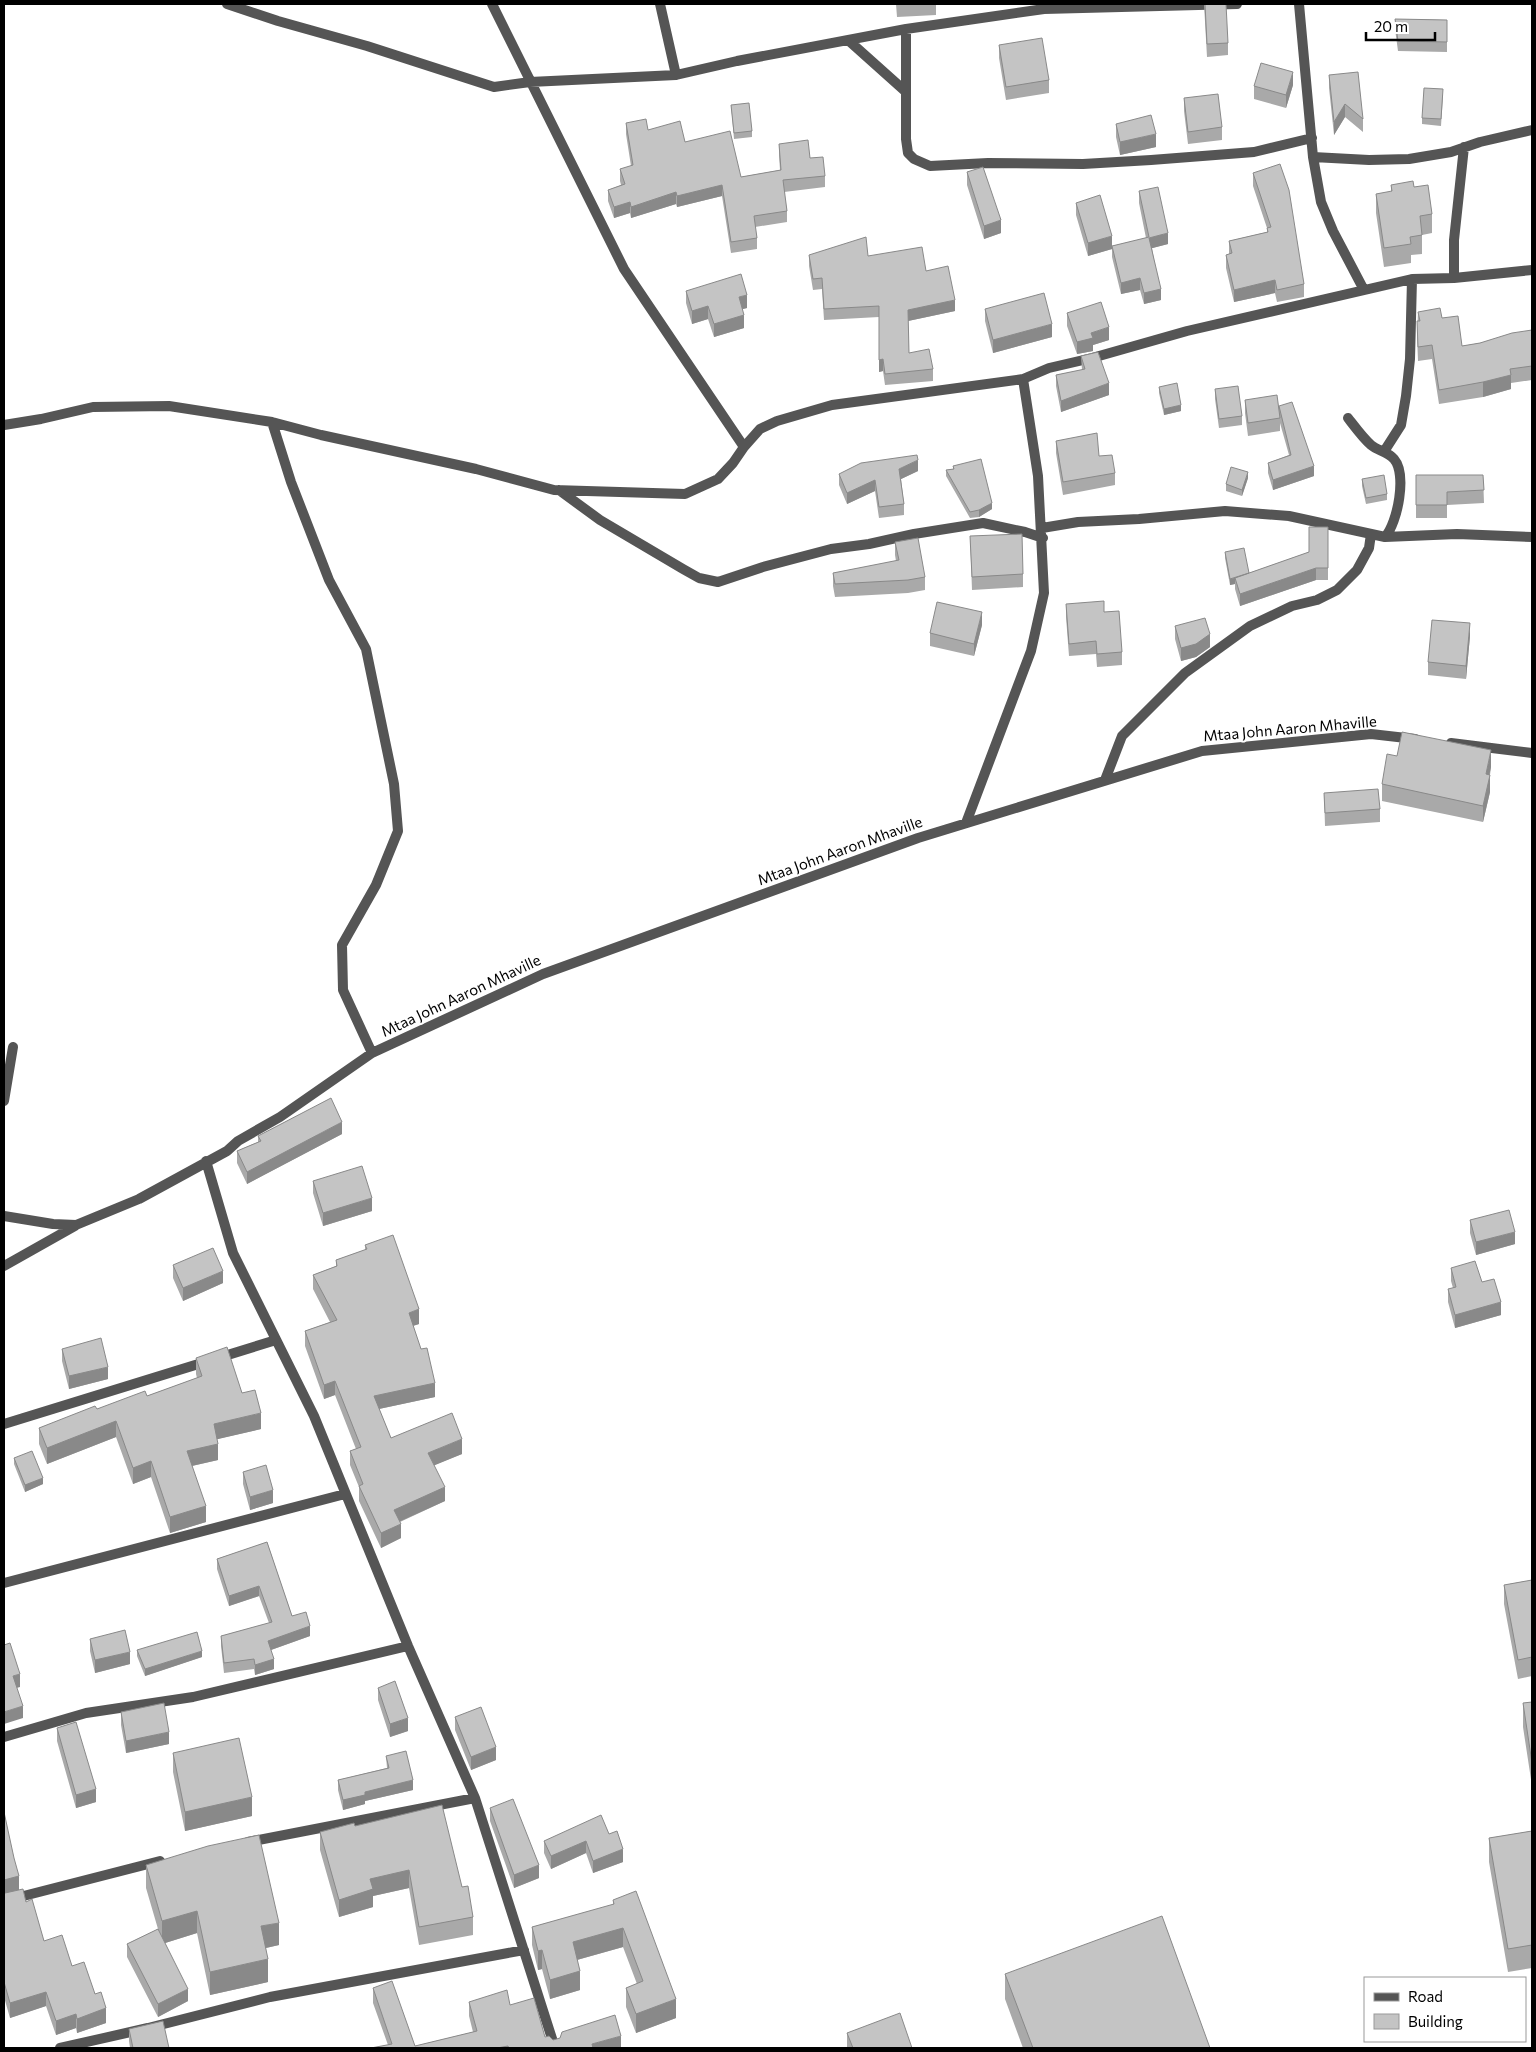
<svg xmlns="http://www.w3.org/2000/svg" width="1536" height="2052" font-family="Commissioner,sans-serif">
  <rect width="100%" height="100%" fill="#fff"/>
  <g fill="none" stroke-linecap="round" stroke-linejoin="round">
    <path stroke="#555" stroke-width="10" d="M4,1101L13,1047"/>
    <path stroke="#555" stroke-width="10" d="M227,4L278,21L367,46L494,87L530,82L676,75L737,61L906,29L1044,9L1237,4
      M492,4L624,269L744,447
      M660,4L676,75
      M1299,4L1313,157L1321,202L1333,231L1364,290
      M906,29V139L908,153L914,159L930,166L988,163L1083,164L1151,160L1254,152L1312,138
      M848,40L905,91
      M1313,157L1369,160L1409,159L1451,152L1480,142L1532,130
      M1454,278V240L1464,147
      M1348,418C1355,427 1363,438 1371,445C1378,451 1387,451 1394,459C1407,474 1398,522 1385,537
      M272,422L291,482L329,580L366,649L394,784L398,831L376,885L342,945L343,990L372,1053
      M4,425L41,419L93,407L169,406L272,422L321,435L476,469L554,490L685,494L718,479L733,463L744,447L760,429L777,421L832,405L1023,379L1049,368L1092,358L1187,331L1412,279L1454,278L1532,270
      M1385,450L1401,425L1406,396L1410,359L1412,279
      M559,490L600,520L683,569L699,578L718,582L763,567L831,549L869,544L914,534L983,523L1025,532L1043,538
      M1042,528L1078,522L1139,519L1225,511L1289,516L1385,537L1457,534L1532,537
      M1451,743L1532,753
      M1105,780L1122,736L1185,673L1250,626L1292,606L1317,600L1337,590L1357,570L1369,548L1371,534
      M966,823L1031,651L1044,593L1038,476L1023,379
      M206,1161L233,1253L314,1416L408,1646L475,1798L555,2048
      M4,1216L53,1224L76,1225L139,1199L227,1151L238,1141L280,1117L372,1053L543,974L918,838L1202,751L1371,734L1415,739
      M4,1266L75,1226
      M4,1424L276,1340
      M4,1583L345,1494
      M4,1737L86,1713L193,1697L408,1646
      M248,1842L475,1798
      M4,1901L160,1861
      M60,2048L148,2028L270,1997L524,1950"/>
  </g>
  <path fill="#a9a9a9" d="M896,4H936V15L897,17Z
    M1204,4L1228,43V55L1207,57Z
    M1395,19L1447,20V52L1398,51L1395,29Z
    M999,45L1049,80V93L1006,100L999,58Z
    M1329,75L1363,119V132L1345,117L1334,135L1329,88Z
    M1293,85L1286,108L1254,99V86Z
    M1443,95L1441,126L1422,124V118Z
    M1184,98L1222,127V140L1188,144L1184,111Z
    M731,105L752,131V137L734,139Z
    M626,123L685,142L741,177L780,170L779,155V144L810,158L825,176V187L784,192L787,211V222L755,227L757,238V249L731,253L722,196L677,207L676,204L631,218L630,213L614,218L608,201V190L621,185L620,181V169L631,166L626,134Z
    M1116,124L1156,147L1120,155L1116,137Z
    M967,172L1001,233L984,239L967,185Z
    M1253,173L1304,284V297L1277,302L1275,293L1234,302L1226,268V255L1229,254V241L1267,232V228L1253,186Z
    M1391,185L1432,214V233L1422,235V254L1411,255V263L1384,267L1376,213V194L1391,192Z
    M1139,191L1168,244L1152,248L1161,300L1144,304L1140,290L1121,294L1112,257V246L1146,238L1139,203Z
    M1076,203L1112,249L1088,256L1076,215Z
    M809,255L868,256L926,271L955,311L908,321L909,353L933,369V381L885,385L883,371L879,372V317L824,320L822,289L813,290L809,266Z
    M686,291L747,308L742,309L744,328L714,337L708,319L692,324L686,303Z
    M985,309L1052,337L993,353L985,321Z
    M1418,312L1442,318L1462,346L1480,343L1532,330V380L1511,383V389L1483,397L1439,404L1432,359L1418,361L1417,336Z
    M1067,313L1109,340L1093,345V351L1077,354L1067,326Z
    M1081,356L1109,395L1061,412L1056,386V375L1082,370Z
    M1159,387L1181,411L1164,415L1159,393Z
    M1215,389L1242,416V425L1219,428L1215,399Z
    M1245,400L1279,406L1314,476L1273,490L1268,473V463L1289,455L1280,423V431L1248,436L1245,413Z
    M1056,441L1099,456L1115,473V485L1063,495L1056,453Z
    M953,466L992,509L979,517L970,518L946,476V470L953,469Z
    M918,471L901,479L904,504V515L879,518L875,491L847,504L839,485V474Z
    M1416,475H1483L1484,503L1447,505V518H1416Z
    M1248,478L1242,496L1226,491V484Z
    M1362,479L1387,494V500L1366,504L1362,486Z
    M1328,527V580H1316L1240,606L1235,589V584L1230,585L1225,558V552L1249,573L1309,552Z
    M970,536L1023,574V587L972,590Z
    M895,542L925,577V590L908,593L835,597L833,586V573L896,561L895,555Z
    M1066,604L1104,612L1122,652V665L1097,667L1096,654L1069,656L1066,617Z
    M982,625L974,656L930,646V633Z
    M1175,626L1210,647L1196,657L1181,661L1175,639Z
    M1470,636L1466,679L1428,675V662Z
    M1397,756L1491,767L1490,775V792L1483,822L1382,801V784Z
    M1324,793L1380,809V822L1325,826Z
    M342,1134L247,1184L237,1163V1151L258,1142V1136Z
    M313,1181L372,1211L323,1226L313,1193Z
    M1470,1220L1515,1244L1476,1255L1470,1233Z
    M365,1245L419,1324L413,1326L435,1397L379,1409L391,1438L462,1454L434,1465L445,1501L400,1522L401,1538L381,1548L359,1501V1487L350,1465V1451L356,1449L335,1395L324,1399L305,1346V1331L330,1322L313,1289V1275L336,1266V1260L365,1250Z
    M173,1265L223,1283L183,1301L173,1278Z
    M1451,1268L1501,1315L1455,1328L1448,1302V1289L1453,1288L1451,1281Z
    M62,1349L108,1379L69,1389L62,1361Z
    M196,1358L242,1393L261,1429L217,1439L218,1460L192,1466L206,1522L170,1533L151,1477L133,1484L116,1437L47,1464L39,1444V1428L97,1409L147,1396L197,1378L196,1374Z
    M14,1458L43,1484L25,1492L14,1464Z
    M243,1472L273,1503L250,1510L243,1484Z
    M267,1542L292,1616L310,1636L271,1650L274,1669L255,1675L254,1669L224,1673L221,1646V1636L269,1623L259,1596L229,1606L217,1569V1559Z
    M1532,1580V1676L1518,1679L1504,1604V1585Z
    M90,1639L130,1664L95,1673L90,1651Z
    M137,1650L202,1657L145,1676L137,1656Z
    M378,1688L408,1731L390,1737L378,1700Z
    M1532,1702V1786L1523,1727V1703Z
    M121,1712L169,1744L126,1753L121,1725Z
    M455,1717L496,1760L471,1770L455,1730Z
    M57,1728L96,1802L76,1808L57,1741Z
    M173,1753L252,1816L185,1831L173,1772Z
    M386,1756L413,1790L365,1801V1804L343,1810L338,1790V1780L387,1768Z
    M490,1808L539,1878L514,1888L490,1821Z
    M4,1812L19,1890L26,1902L44,1941L72,1966L95,1994L106,2023L77,2033L76,2028L56,2035L46,2006L10,2018L4,1997Z
    M355,1826L462,1887L473,1917V1935L419,1945L409,1888L373,1896V1907L339,1917L320,1850V1832Z
    M1532,1831V1968L1508,1972L1489,1862V1838Z
    M609,1834L623,1862L593,1873L586,1853L551,1869L544,1853V1841Z
    M146,1865L279,1945L266,1948L268,1982L210,1995L197,1933L165,1943L188,2001L158,2017L127,1957V1944L158,1929L146,1888Z
    M613,1900L676,2018L636,2033L626,2007V1988L637,1984L623,1947L577,1960L580,1990L550,1999L542,1969L538,1970L532,1945V1927L613,1905Z
    M1005,1974L1210,2048H1023L1005,1999Z
    M373,1988L415,2046L473,2032L469,2016V2002L510,2005L545,2037L553,2040L621,2048H371L388,2045L373,2003Z
    M129,2029L169,2048H130L129,2041Z
    M847,2033L912,2048H847Z"/>
  <path fill="#898989" d="M1293,72V85L1286,108V95Z
    M1345,104V117L1334,135V122Z
    M1156,134V147L1120,155V142Z
    M722,185V196L677,207V196Z
    M676,192V204L631,218V207Z
    M630,202V213L614,218V207Z
    M1001,220V233L984,239V226Z
    M1168,233V244L1149,249V238Z
    M1112,236V249L1088,256V243Z
    M1140,278V290L1121,294V283Z
    M1275,280V293L1234,302V290Z
    M1161,289V300L1144,304V293Z
    M747,295V308L739,310V297Z
    M955,300V311L908,321V310Z
    M708,306V319L692,324V311Z
    M744,315V328L714,337V324Z
    M1052,324V337L993,353V340Z
    M1109,327V340L1093,345V351L1077,354V342L1091,333Z
    M883,359V371L879,372V360Z
    M1511,375V389L1483,397V382Z
    M1109,383V395L1061,412V401Z
    M1181,405V411L1164,415V409Z
    M918,460V471L899,480V469Z
    M1314,466V476L1273,490V480Z
    M1248,472V478L1242,496V490Z
    M875,480V491L847,504V493Z
    M992,503V509L979,517V510Z
    M1316,568V580L1240,606V594Z
    M1235,578V584L1230,585V579Z
    M982,612V625L974,656V644Z
    M1470,623V636L1466,679V666Z
    M1210,634V647L1196,657L1181,661V648Z
    M1491,750V767L1486,791V774Z
    M1490,775V792L1483,822V806Z
    M342,1122V1134L247,1184V1172Z
    M372,1198V1211L323,1226V1213Z
    M1515,1232V1244L1476,1255V1242Z
    M223,1271V1283L183,1301V1288Z
    M1501,1302V1315L1455,1328V1315Z
    M419,1309V1324L409,1327V1313Z
    M108,1367V1379L69,1389V1376Z
    M335,1381V1395L324,1399V1385Z
    M435,1383V1397L374,1410V1396Z
    M261,1413V1429L214,1440V1424Z
    M116,1421V1437L47,1464V1448Z
    M462,1439V1454L428,1468V1453Z
    M218,1444V1460L187,1467V1451Z
    M151,1461V1477L133,1484V1468Z
    M43,1478V1484L25,1492V1485Z
    M445,1487V1501L394,1524V1510Z
    M273,1490V1503L250,1510V1497Z
    M206,1506V1522L170,1533V1517Z
    M401,1524V1538L381,1548V1533Z
    M259,1586V1596L229,1606V1596Z
    M310,1626V1636L268,1651V1641Z
    M202,1651V1657L145,1676V1669Z
    M130,1652V1664L95,1673V1660Z
    M274,1659V1669L255,1675V1665Z
    M20,1674V1687L13,1689V1676Z
    M23,1706V1718L4,1724V1712Z
    M408,1718V1731L390,1737V1724Z
    M169,1732V1744L126,1753V1741Z
    M496,1747V1760L471,1770V1757Z
    M413,1780V1790L365,1801V1804L343,1810V1800L365,1792Z
    M96,1789V1802L76,1808V1795Z
    M252,1797V1816L185,1831V1812Z
    M586,1841V1853L551,1869V1856Z
    M623,1849V1862L593,1873V1861Z
    M539,1865V1878L514,1888V1875Z
    M409,1870V1888L373,1896V1907L339,1917V1900L370,1879Z
    M19,1876V1890L4,1895V1880Z
    M197,1911V1933L162,1944V1921Z
    M279,1923V1945L261,1949V1926Z
    M623,1928V1947L573,1961V1942Z
    M542,1950V1969L538,1970V1951Z
    M268,1959V1982L210,1995V1972Z
    M580,1971V1990L550,1999V1980Z
    M188,1989V2001L158,2017V2004Z
    M46,1992V2006L10,2018V2003Z
    M676,1999V2018L636,2033V2014Z
    M106,2008V2023L77,2033V2019Z
    M76,2014V2028L56,2035V2021Z
    M621,2036V2048H592V2044Z
    M508,2046V2048H497Z"/>
  <path fill="#c4c4c4" stroke="#898989" d="M1205,4H1226L1228,43L1207,44Z
    M1395,19L1447,20V42L1398,41Z
    M1042,38L1049,80L1006,87L999,45Z
    M1261,63L1293,72L1286,95L1254,86Z
    M1358,72L1363,119L1345,104L1334,122L1329,75Z
    M1424,88L1443,89L1441,119L1422,118Z
    M1218,94L1222,127L1188,132L1184,98Z
    M749,103L752,131L734,133L731,105Z
    M1151,115L1156,134L1120,142L1116,124Z
    M646,119L648,130L680,121L685,142L730,131L741,177L781,170L779,144L808,140L810,158L823,157L825,176L783,180L787,211L754,216L757,238L731,242L722,185L677,196L676,192L631,207L630,202L614,207L608,190L625,184L620,169L633,165L626,123Z
    M1280,164L1289,190L1304,284L1277,290L1275,280L1234,290L1226,255L1232,253L1229,241L1268,232L1267,228L1271,227L1253,173Z
    M983,167L1001,220L984,226L967,172Z
    M1413,181L1414,187L1428,185L1432,214L1420,216L1422,235L1410,237L1411,244L1384,248L1376,194L1392,191L1391,185Z
    M1158,187L1168,233L1149,238L1161,289L1144,293L1140,278L1121,283L1112,246L1149,237L1139,191Z
    M1100,195L1112,236L1088,243L1076,203Z
    M866,237L868,256L922,247L926,271L948,266L955,300L908,310L909,353L929,349L933,369L885,374L883,359L879,360V306L824,309L822,278L813,279L809,255Z
    M741,274L747,295L739,297L744,315L714,324L708,306L692,311L686,291Z
    M1044,293L1052,324L993,340L985,309Z
    M1101,302L1109,327L1091,333L1093,338L1077,342L1067,313Z
    M1440,308L1442,318L1458,316L1462,346L1480,343L1512,333L1532,330V366L1510,369L1511,375L1483,382L1439,390L1432,345L1418,347L1417,321H1420L1418,312Z
    M1098,352L1109,383L1061,401L1056,375L1085,369L1081,356Z
    M1177,383L1181,405L1164,409L1159,387Z
    M1238,386L1242,416L1219,419L1215,389Z
    M1277,395L1280,418L1248,423L1245,400Z
    M1292,402L1314,466L1273,480L1268,463L1291,455L1279,406Z
    M1097,433L1099,456L1112,455L1115,473L1063,482L1056,441Z
    M917,455L918,460L899,469L904,504L879,507L875,480L847,493L839,474L861,463Z
    M981,459L992,503L979,510L970,512L946,470L954,469L953,466Z
    M1231,467L1248,472L1242,490L1226,484Z
    M1384,475L1387,494L1366,498L1362,479Z
    M1416,475H1483L1484,490L1447,492V505H1416Z
    M1309,527H1328V568H1316L1240,594L1235,578L1309,552Z
    M1022,534L1023,574L972,577L970,536Z
    M918,538L925,577L908,580L835,584L833,573L899,560L895,542Z
    M1244,548L1249,573L1230,579L1225,552Z
    M1104,601V612L1119,611L1122,652L1097,654L1096,641L1069,644L1066,604Z
    M937,602L982,612L974,644L930,633Z
    M1205,618L1210,634L1196,644L1181,648L1175,626Z
    M1432,620L1470,623L1466,666L1428,662Z
    M1402,732L1491,750L1486,774L1490,775L1483,806L1382,784L1387,754L1397,756Z
    M1378,789L1380,809L1325,813L1324,793Z
    M331,1098L342,1122L247,1172L237,1151L261,1141L258,1136Z
    M362,1166L372,1198L323,1213L313,1181Z
    M1509,1210L1515,1232L1476,1242L1470,1220Z
    M393,1235L419,1309L409,1313L421,1349L427,1348L435,1383L374,1396L391,1438L452,1413L462,1439L428,1453L445,1487L394,1510L401,1524L381,1533L359,1486L363,1484L350,1451L361,1447L335,1381L324,1385L305,1331L337,1320L313,1275L337,1266L336,1260L367,1249L365,1245Z
    M213,1248L223,1271L183,1288L173,1265Z
    M1475,1261L1482,1282L1494,1279L1501,1302L1455,1315L1448,1289L1456,1287L1451,1268Z
    M101,1338L108,1367L69,1376L62,1349Z
    M227,1347L242,1393L255,1390L261,1413L214,1424L218,1444L187,1451L206,1506L170,1517L151,1461L133,1468L116,1421L47,1448L39,1428L95,1406L97,1409L145,1391L147,1396L202,1376L196,1358Z
    M32,1451L43,1478L25,1485L14,1458Z
    M266,1465L273,1490L250,1497L243,1472Z
    M267,1542L292,1616L306,1612L310,1626L268,1641L274,1659L255,1665L254,1659L224,1663L221,1636L272,1622L259,1586L229,1596L217,1559Z
    M1532,1580V1657L1518,1660L1504,1585Z
    M125,1630L130,1652L95,1660L90,1639Z
    M197,1632L202,1651L145,1669L137,1650Z
    M10,1643L20,1674L13,1676L23,1706L4,1712V1645Z
    M395,1681L408,1718L390,1724L378,1688Z
    M1532,1702V1763L1523,1703Z
    M164,1703L169,1732L126,1741L121,1712Z
    M481,1707L496,1747L471,1757L455,1717Z
    M76,1722L96,1789L76,1795L57,1728Z
    M239,1738L252,1797L185,1812L173,1753Z
    M406,1751L413,1780L365,1792V1795L343,1800L338,1780L389,1768L386,1756Z
    M513,1799L539,1865L514,1875L490,1808Z
    M442,1805L462,1887L468,1886L473,1917L419,1927L409,1870L370,1879L373,1889L339,1900L320,1832L354,1823L355,1826Z
    M4,1812L14,1858L19,1876L4,1880Z
    M601,1815L609,1834L617,1831L623,1849L593,1861L586,1841L551,1856L544,1841Z
    M1532,1831V1945L1508,1949L1489,1838Z
    M259,1835L279,1923L261,1926L268,1959L210,1972L197,1911L162,1921L146,1865L208,1846Z
    M23,1889L26,1902L32,1899L44,1941L62,1935L72,1966L84,1962L95,1994L101,1992L106,2008L77,2019L76,2014L56,2021L46,1992L10,2003L4,1982V1893H5Z
    M636,1891L676,1999L636,2014L626,1988L643,1981L623,1928L573,1942L580,1971L550,1980L542,1950L538,1951L532,1927L614,1904L613,1900Z
    M1162,1916L1210,2048H1033L1005,1974Z
    M158,1929L188,1989L158,2004L127,1944Z
    M392,1981L415,2046L477,2031L469,2002L507,1990L510,2005L534,1998L545,2037L549,2036L553,2040L560,2038L562,2032L615,2015L621,2036L592,2044L593,2048H509L508,2046L497,2048H371L392,2044L373,1988Z
    M900,2013L912,2048H853L847,2033Z
    M163,2021L169,2048H133L129,2029Z"/>
  <g text-anchor="middle" stroke-width="4" stroke-linejoin="round" paint-order="stroke">
    <g font-size="15" fill="#000" stroke="#fff">
      <text transform="translate(1290 729) rotate(-5)" y="5">Mtaa John Aaron Mhaville</text>
      <text transform="translate(840 851) rotate(-20)" y="5">Mtaa John Aaron Mhaville</text>
      <text transform="translate(461 996) rotate(-25)" y="5">Mtaa John Aaron Mhaville</text>
    </g>
  </g>
  <rect width="1536" height="2052" fill="none" stroke="#000000" stroke-width="10"/>
  <rect x="1364" y="1977" width="162" height="65" fill="#ffffff" stroke="#999999"/>
  <rect x="1374" y="1993" width="25" height="8" fill="#555555" stroke="#999999"/>
  <text x="1408" y="2002" font-size="15" fill="#000000">Road</text>
  <rect x="1374" y="2014" width="25" height="15" fill="#c4c4c4" stroke="#999999"/>
  <text x="1408" y="2027" font-size="15" fill="#000000">Building</text>
  <path d="M1366 32v8h69v-8" fill="none" stroke="#000000" stroke-width="2.5"/>
  <text x="1374" y="32" font-size="15" fill="#000000" stroke="#ffffff" stroke-width="4" paint-order="stroke">20 m</text>
</svg>
